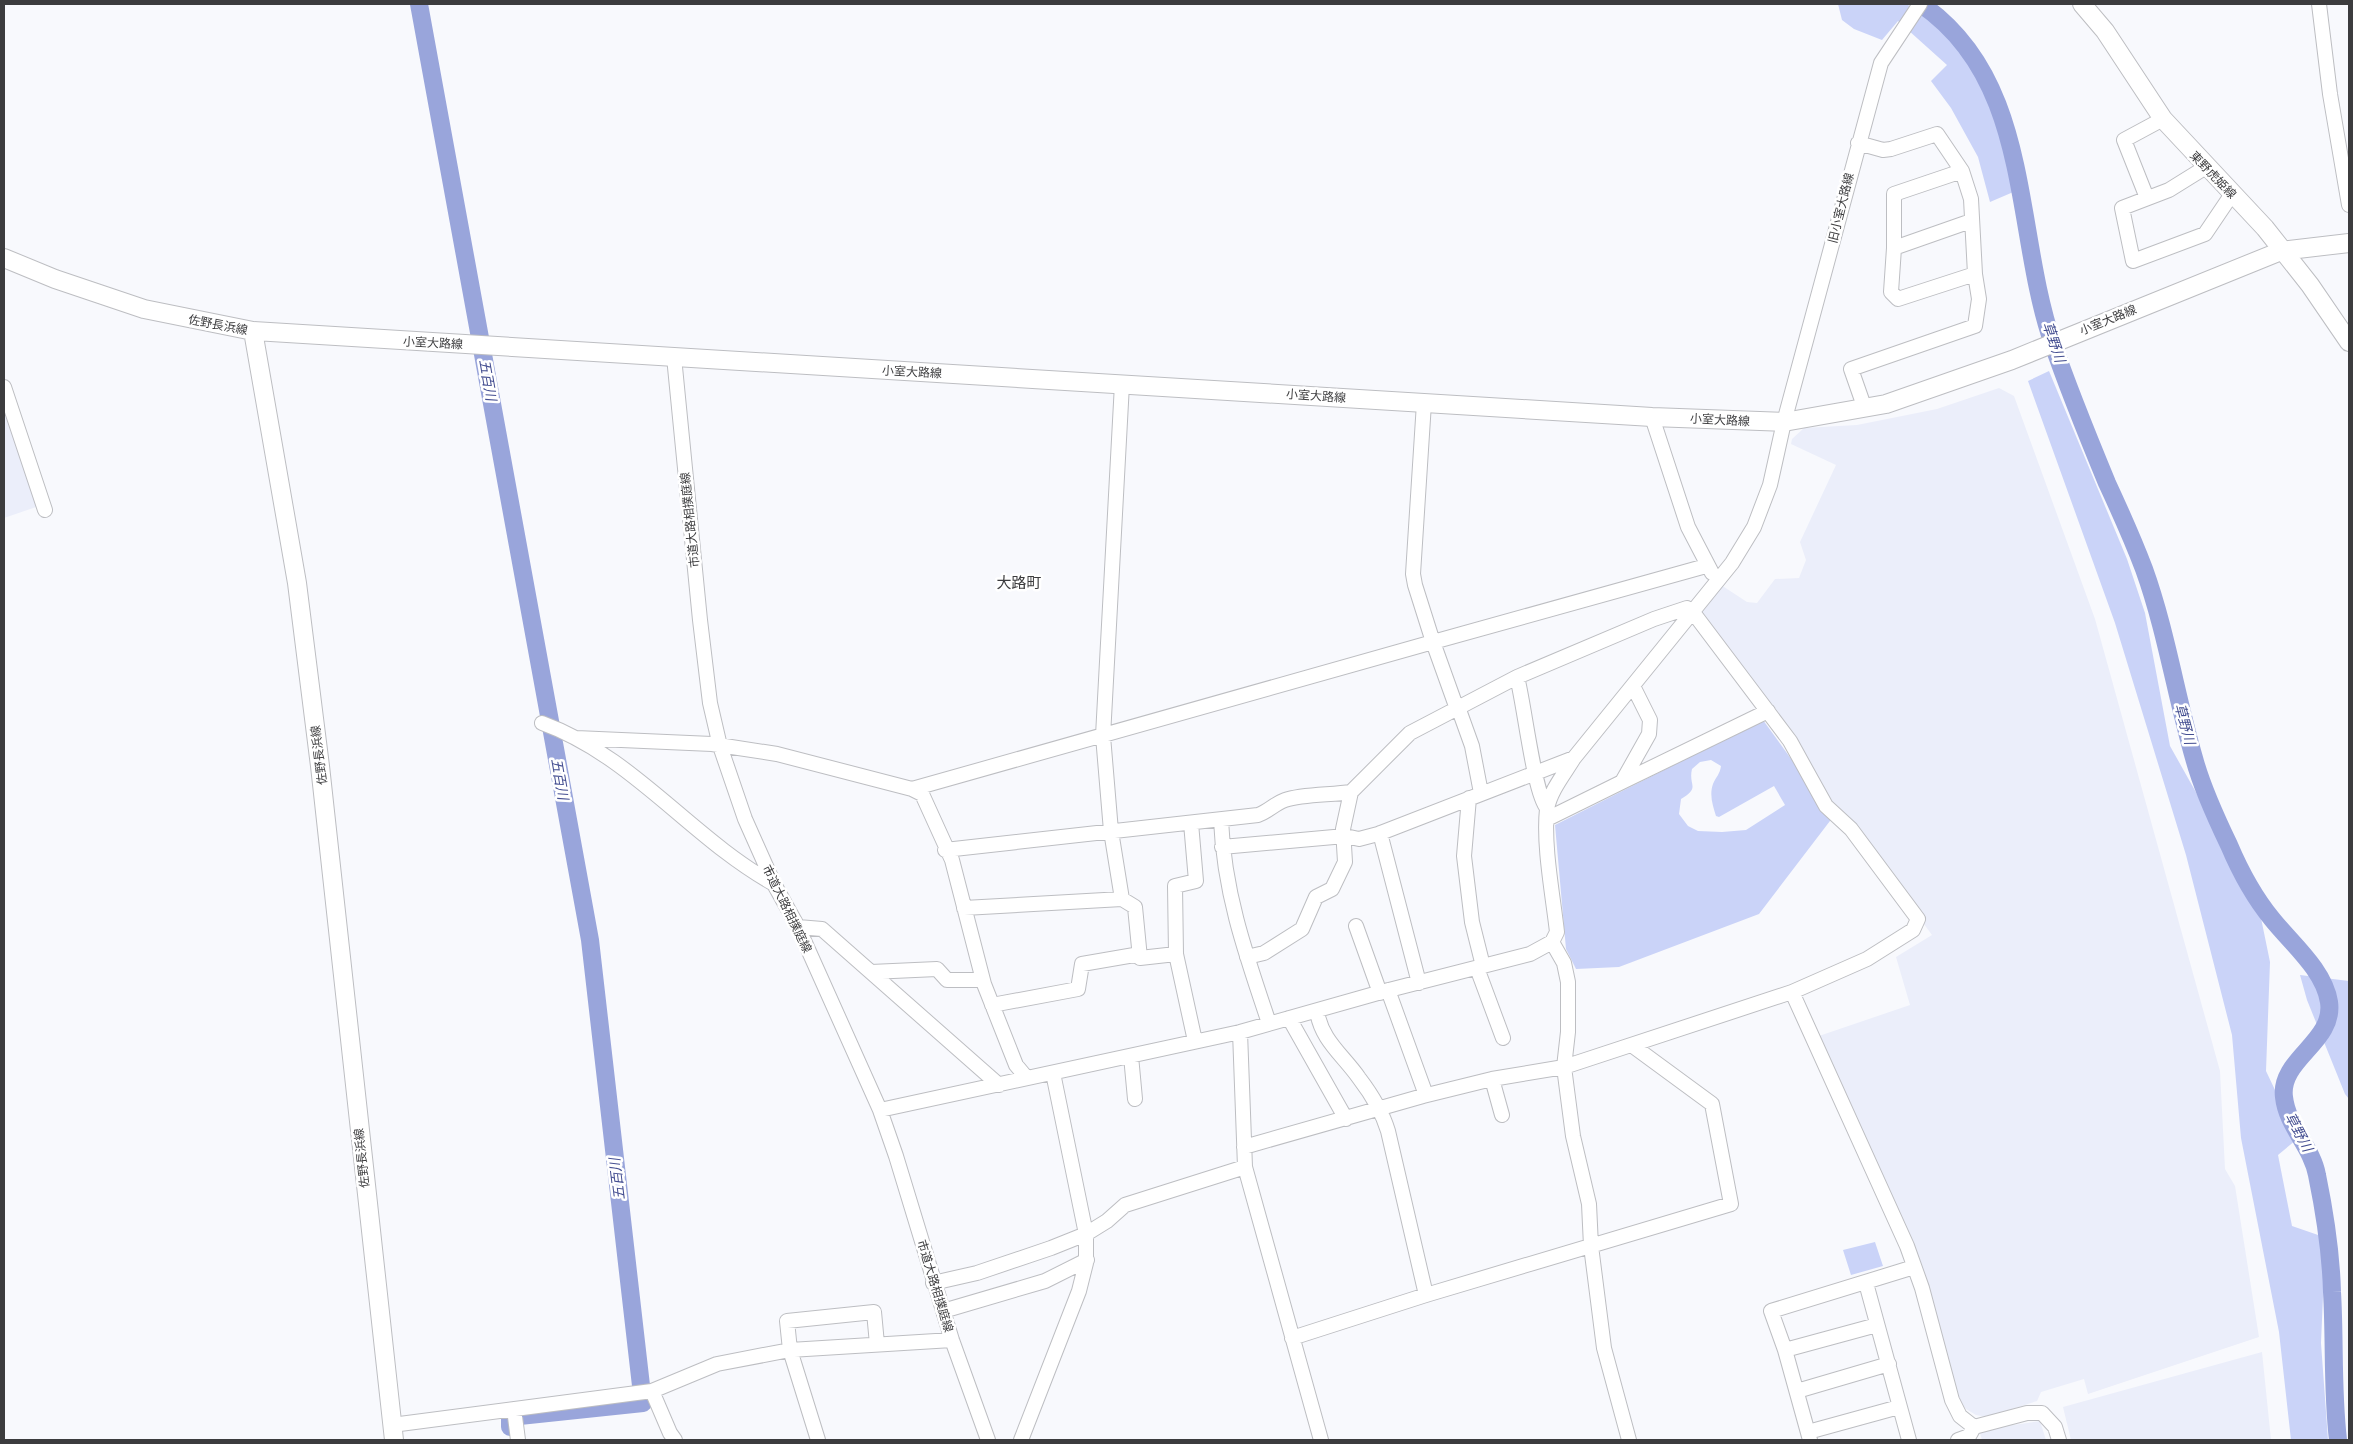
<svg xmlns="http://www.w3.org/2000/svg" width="2353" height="1444" font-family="'Roboto Condensed','Noto Sans JP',sans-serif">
  <rect width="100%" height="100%" fill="#f8f9fd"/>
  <path fill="#ebeefa" d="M1999,388L2014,396L2095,619L2220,1071L2225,1169L2235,1186L2259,1337L2088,1394L2084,1379L2041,1392L2037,1401L1987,1417L1976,1415L1966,1409L1961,1403L1918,1264L1816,1037L1910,1005L1896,957L1932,935L1851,825L1830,804L1700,613L1721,585L1747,602L1757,603L1775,579L1799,578L1806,560L1800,542L1836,465L1791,444L1792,439L1804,428L1857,425L1937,409Z
    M4,404L39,506L4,518Z
    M2262,1352L2271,1440H2071L2063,1407Z
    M2040,1421L2046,1440H1982L1979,1430Z"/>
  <path fill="#cad3f8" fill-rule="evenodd" d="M1838,4H1906L1932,18L1973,62L1997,114L2018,190L1990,202L1978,157L1951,108L1931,81L1947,65L1898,21L1882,40L1854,29L1842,20Z
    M2049,371L2127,559L2145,613L2170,746L2202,803L2253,879L2270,962L2266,1071L2275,1090L2290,1091L2296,1140L2278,1155L2292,1226L2321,1236L2325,1250L2321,1343L2328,1440H2291L2279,1332L2241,1138L2232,1035L2186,855L2115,623L2028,381Z
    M1763,720L1833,817L1759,914L1619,967L1576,969L1566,949L1555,825ZM1711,760L1721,766C1720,774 1716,777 1713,784C1709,795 1713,806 1716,816L1719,817L1774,786L1785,805L1746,830L1722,832L1698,831L1688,826L1679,814L1681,799C1701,787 1688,786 1692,769L1700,762Z
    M2300,975L2349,981V1099L2345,1094L2307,1000Z
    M1875,1242L1883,1266L1851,1275L1843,1250Z"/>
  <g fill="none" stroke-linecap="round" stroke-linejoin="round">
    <path stroke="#99a5db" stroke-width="18" d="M419,4L590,940L643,1403L510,1417V1427
      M1921,4C2033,81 2013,229 2053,344C2069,391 2088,437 2107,483C2120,511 2133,540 2144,569C2166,630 2176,696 2194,758C2202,788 2216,818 2229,845C2240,871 2254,897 2272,919C2292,944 2324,970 2329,1002C2335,1042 2279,1059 2284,1097C2287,1126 2312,1147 2317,1175C2325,1214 2331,1253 2332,1292C2335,1342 2332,1389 2338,1440"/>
    <defs>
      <path id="minor" d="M2319,4L2330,94L2349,205
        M1858,143L1883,150L1891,149L1937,134L1962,171L1971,199L1975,274L1979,299L1975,326L1851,369L1865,409
        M2206,167L2169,190L2122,208L2133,261L2205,234L2232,194
        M1962,171L1894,194V248L1891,292L1898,299L1975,274
        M2147,198L2124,140L2163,119
        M1894,248L1971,221
        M674,357L700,620L710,703L720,746L745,819L774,884L798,927L880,1110L896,1156L952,1340L988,1440
        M1122,384L1103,736L1111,831L1122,899
        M4,387L45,510
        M1424,403L1413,574L1415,585L1433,642L1706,566
        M1652,417L1688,527L1712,573
        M1517,677C1524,702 1534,794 1547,808
        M1458,707L1472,746L1481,793
        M542,723C633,756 691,838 774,884
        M576,738L712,744L777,754L912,789L922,794L952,860L984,984L1016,1065L1026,1077
        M1622,782L1768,711
        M912,789L1433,642L1457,709
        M1469,798L1464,856L1472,922L1483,966
        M1547,819L1622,782L1649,734L1650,720L1633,686
        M1221,820C1224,893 1246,955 1269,1023
        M1380,833L1419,983
        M1222,847L1345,836L1359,839L1378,834L1574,758
        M945,850L1258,815C1269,811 1274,804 1285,800C1302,794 1332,795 1351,792
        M964,908L1122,899L1135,907L1140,958L1176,954L1195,1041
        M1356,926L1380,993
        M798,927L822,929L999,1085
        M1552,942L1564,963L1568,982V1032L1564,1067L1573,1136L1589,1204L1591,1246L1604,1348L1629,1440
        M1176,954L1175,886L1196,881L1191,823
        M1247,957L1264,953L1302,929L1316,897L1332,889L1345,862L1343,829L1351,792L1410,733L1517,677L1654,619L1687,608L1692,611L1790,741L1826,806L1851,829L1918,919L1913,930L1867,959L1792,992L1907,1246L1922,1288L1952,1400L1960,1416L1974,1427L2027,1413H2042L2055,1427L2059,1440
        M1477,968L1503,1038
        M871,972L937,969L947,980H983
        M1388,990L1426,1095
        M992,1005L1078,989L1082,964L1140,954
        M1317,1011C1321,1040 1343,1055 1359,1078C1372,1095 1382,1111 1388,1131L1426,1295
        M1289,1018L1346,1119
        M1240,1032L1245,1167L1321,1440
        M1131,1056L1135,1099
        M1492,1079L1502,1115
        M880,1110L1240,1032L1385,991L1530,954L1552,942L1557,932C1553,896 1543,845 1547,809C1550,791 1565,773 1574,758L1732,563L1754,527L1770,485L1784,422L1881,63L1920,4
        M1244,1147L1423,1096L1492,1079L1564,1067L1792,992
        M933,1283L977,1273L1051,1248L1086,1234L1107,1221L1125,1205L1245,1167
        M1866,1283L1909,1440
        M943,1311L1045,1281L1087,1260
        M1292,1338L1426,1295L1731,1204L1712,1104L1633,1046
        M1785,1350L1877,1325
        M652,1391L670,1433L675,1440
        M1797,1391L1889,1364
        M514,1409L518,1440
        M392,1425L652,1391L717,1364L790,1350L952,1340
        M1808,1432L1899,1407
        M818,1440L790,1350L787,1321L874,1312L877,1344
        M1021,1440L1079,1291L1086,1263V1234L1053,1073
        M1810,1440L1785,1350L1771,1311L1914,1267
        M1958,1440L1969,1436L1974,1427"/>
      <path id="major" d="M2082,4L2105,31L2163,119L2265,228L2310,285L2349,342
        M4,258L55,279L144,309L253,331L297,583L320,766L394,1440
        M253,331L1652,417L1784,422L1886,404L2012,360L2281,251L2349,243"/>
    </defs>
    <use href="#minor" stroke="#bdbec2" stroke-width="16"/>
    <use href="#major" stroke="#bdbec2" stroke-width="20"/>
    <use href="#minor" stroke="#fff" stroke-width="14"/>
    <use href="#major" stroke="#fff" stroke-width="18"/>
  </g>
  <g text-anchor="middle" stroke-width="5" stroke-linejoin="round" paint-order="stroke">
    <g font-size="12" fill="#3c3c3e" stroke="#fff">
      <text transform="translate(2213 175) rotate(46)" y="4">東野虎姫線</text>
      <text transform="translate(1841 208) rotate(-76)" y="4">旧小室大路線</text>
      <text transform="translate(2108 320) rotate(-22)" y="4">小室大路線</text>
      <text transform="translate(218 325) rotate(11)" y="4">佐野長浜線</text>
      <text transform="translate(433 343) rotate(3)" y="4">小室大路線</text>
      <text transform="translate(912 372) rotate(3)" y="4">小室大路線</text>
      <text transform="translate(1316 396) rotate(4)" y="4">小室大路線</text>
      <text transform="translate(1720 420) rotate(3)" y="4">小室大路線</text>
      <text transform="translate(690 520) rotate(-96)" y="4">市道大路相撲庭線</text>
      <text transform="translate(319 755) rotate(-97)" y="4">佐野長浜線</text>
      <text transform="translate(787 909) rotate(64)" y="4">市道大路相撲庭線</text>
      <text transform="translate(362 1158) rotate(-96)" y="4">佐野長浜線</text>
      <text transform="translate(935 1286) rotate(73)" y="4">市道大路相撲庭線</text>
    </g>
    <g font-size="14" font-style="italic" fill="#444e91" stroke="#fff">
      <text transform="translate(2054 342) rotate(71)" y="5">草野川</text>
      <text transform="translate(488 380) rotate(80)" y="5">五百川</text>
      <text transform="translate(2185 724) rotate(75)" y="5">草野川</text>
      <text transform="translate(560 779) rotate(80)" y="5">五百川</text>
      <text transform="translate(2299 1132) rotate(62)" y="5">草野川</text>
      <text transform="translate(617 1179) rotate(-97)" y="5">五百川</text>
    </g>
    <g font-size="15" fill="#3c3c3e" stroke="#fff">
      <text x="1019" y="588">大路町</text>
    </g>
  </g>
  <rect width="2353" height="1444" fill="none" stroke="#3c3c3e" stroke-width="10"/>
</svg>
